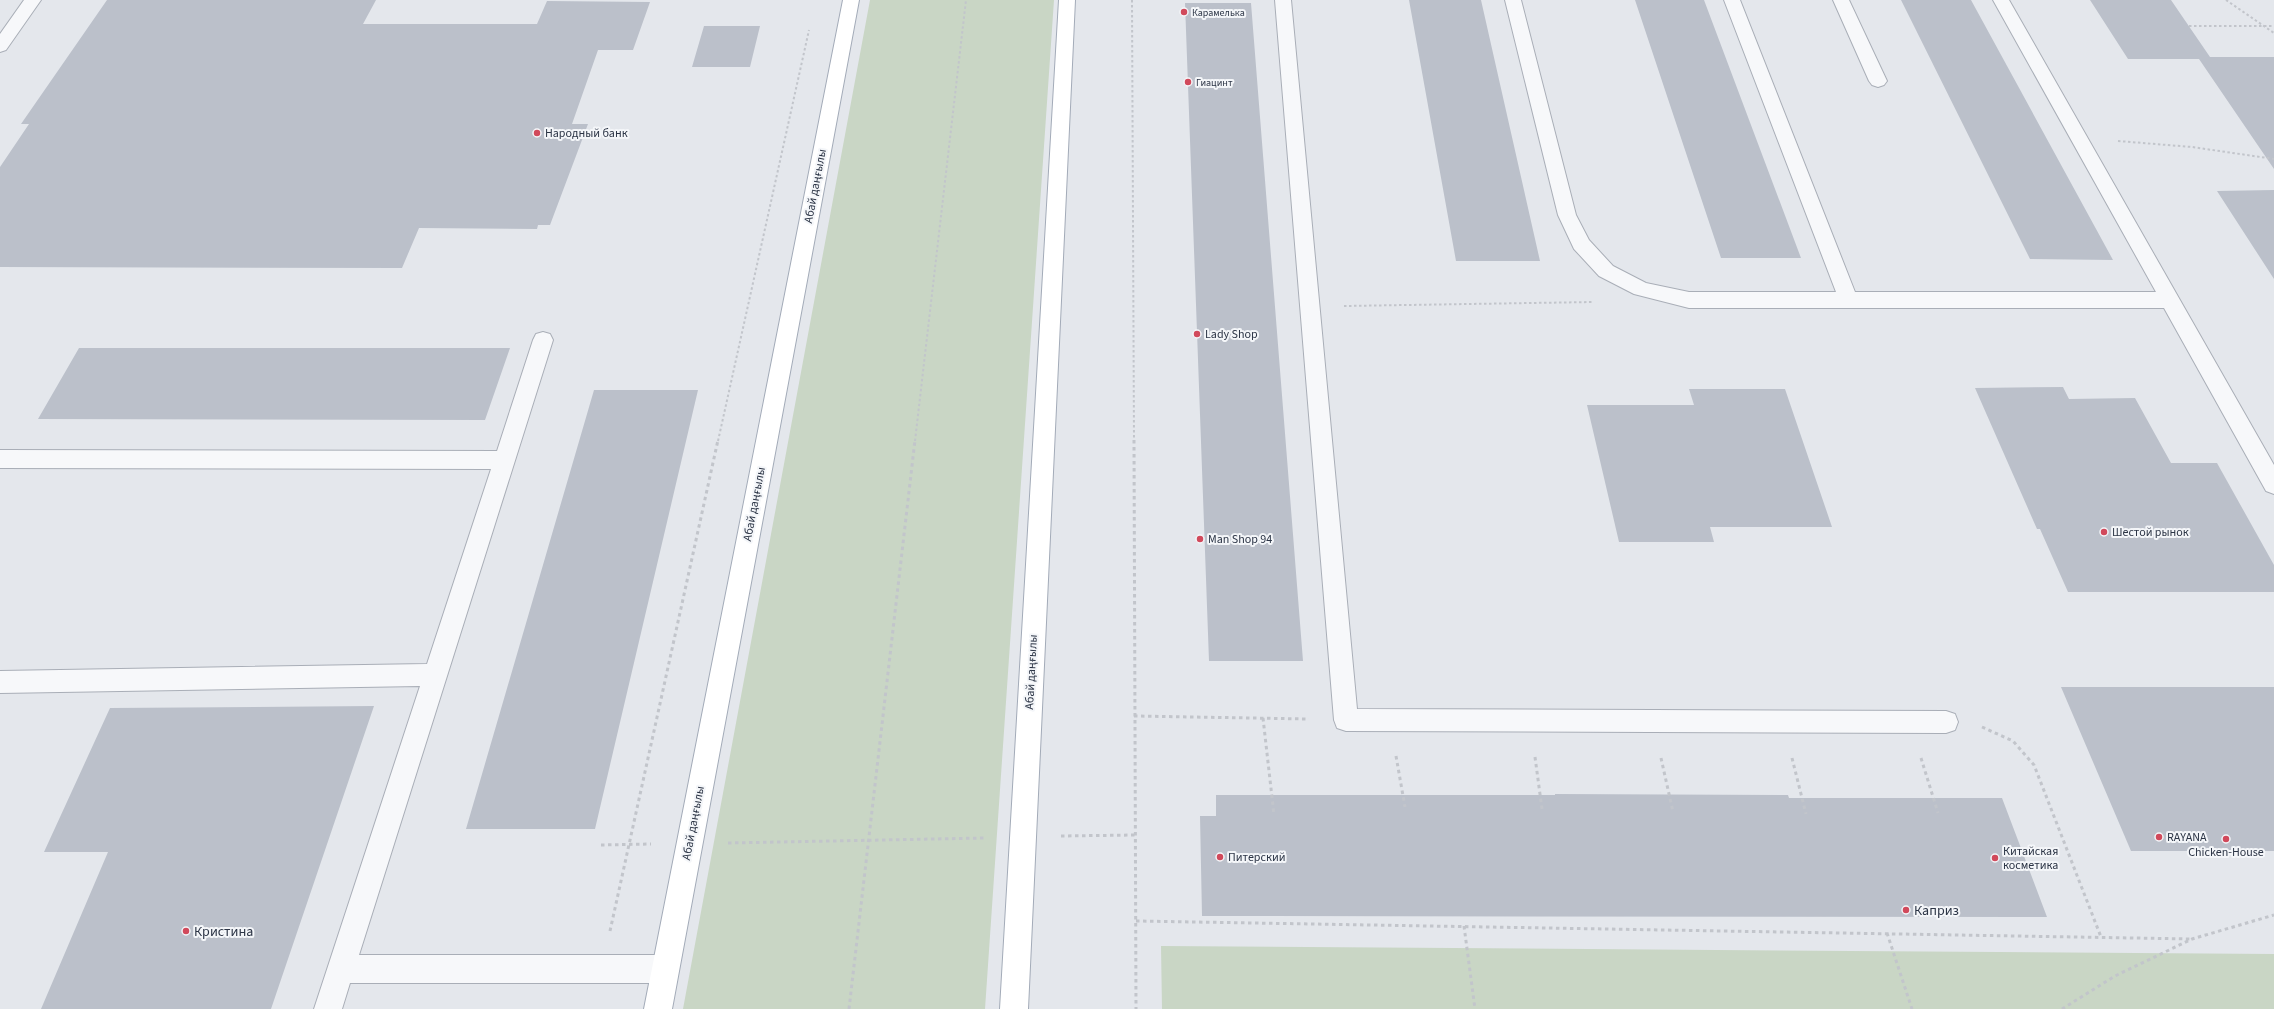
<svg xmlns="http://www.w3.org/2000/svg" width="2274" height="1009" font-family="'Source Sans 3',sans-serif">
  <rect width="100%" height="100%" fill="#e4e7ec"/>
  <path fill="#c9d6c5" d="M870,0H1054L985,1009H683Z
    M1161,946L2274,954V1009H1162Z"/>
  <path fill="#bbc0ca" d="M107,0H376L363,24H537L547,1L650,2L633,50H598L572,124H588L550,225H538L537,229L419,228L402,268L0,267V167L29,124H21Z
    M1409,0H1481L1540,261H1456Z
    M1635,0H1704L1801,258H1721Z
    M1901,0H1971L2113,260L2030,259Z
    M2090,0H2171L2210,57H2274V169L2199,59H2128Z
    M1185,3H1251L1303,661H1209Z
    M704,26H760L750,67H692Z
    M2274,190V279L2217,191Z
    M79,348H510L485,420L38,419Z
    M2063,387L2069,399L2135,398L2171,463H2217L2274,565V592H2068L2040,529H2037L1975,388Z
    M1689,389H1785L1832,527H1710L1714,542H1619L1587,405H1694Z
    M594,390H698L595,829H466Z
    M2061,687H2274V851H2131Z
    M374,706L271,1009H41L108,852H44L110,708Z
    M1555,794L1788,795L1789,798H2002L2047,917L1202,916L1200,816H1216V795H1555Z"/>
  <g fill="none" stroke-linecap="round" stroke-linejoin="round">
    <defs>
      <path id="minor" d="M24,0H41L6,50L0,52V34Z
        M1275,0H1291L1357,709L1946,711L1955,714L1958,722L1955,730L1946,733L1346,731L1337,728L1334,720Z
        M1505,0H1521L1576,215L1589,240L1613,266L1646,283L1689,292H1836L1724,0H1740L1855,292H2156L1993,0H2009L2274,465V494L2266,491L2164,308H1689L1634,294L1599,276L1574,249L1558,215Z
        M1833,0H1849L1887,81L1884,85L1878,87L1872,85L1869,81Z
        M543,332L550,334L553,340L359,955H665L675,959L679,969L675,979L665,983H350L342,1009H314L420,686L0,693V671L427,664L491,469L0,468V450L497,451L533,340L536,334Z"/>
      <path id="major" d="M843,0H859L672,1009H644Z
        M1059,0H1075L1028,1009H1000Z"/>
    </defs>
    <use href="#minor" stroke="#a9aeb7" stroke-width="2"/>
    <use href="#major" stroke="#a3abb8" stroke-width="2"/>
    <path stroke="#c2c5cb" stroke-width="2" stroke-dasharray="2.5 2.5" stroke-linecap="butt" d="M1132,0L1134,441
      M2226,0L2274,33
      M2189,26H2274
      M2118,141L2192,147L2274,159
      M1344,306L1593,302
      M718,441L809,30
      M915,441L966,0"/>
    <path stroke="#c2c5cb" stroke-width="3" stroke-dasharray="3.5 3.5" stroke-linecap="butt" d="M1134,440L1136,1009
      M1134,716L1309,719
      M1263,718L1274,815
      M1982,727L2013,741L2034,765L2101,937
      M1396,756L1405,807
      M1535,757L1542,809
      M1661,758L1673,812
      M1792,758L1806,814
      M1921,758L1938,813
      M1061,836L1135,835
      M728,843L984,838
      M601,845L651,844
      M1136,921L2192,939
      M1464,926L1475,1009
      M610,931L718,440
      M1887,933L1912,1009
      M849,1009L915,440
      M2062,1009L2115,976L2192,939L2274,915"/>
    <use href="#minor" fill="#f7f8fa" fill-rule="evenodd"/>
    <use href="#major" fill="#fff" fill-rule="evenodd"/>
  </g>
  <g fill="#d1495b" stroke="#f4f6f9" stroke-width="1.5">
    <circle cx="1184" cy="12" r="4"/>
    <circle cx="1188" cy="82" r="4"/>
    <circle cx="537" cy="133" r="4"/>
    <circle cx="1197" cy="334" r="4"/>
    <circle cx="2104" cy="532" r="4"/>
    <circle cx="1200" cy="539" r="4"/>
    <circle cx="2159" cy="837" r="4"/>
    <circle cx="2226" cy="839" r="4"/>
    <circle cx="1220" cy="857" r="4"/>
    <circle cx="1995" cy="858" r="4"/>
    <circle cx="1906" cy="910" r="4"/>
    <circle cx="186" cy="931" r="4"/>
  </g>
  <g text-anchor="middle" stroke-width="4" stroke-linejoin="round" paint-order="stroke">
    <g font-size="10" fill="#2b3445" stroke="#f4f6f9" text-anchor="start">
      <text x="1192" y="16">Карамелька</text>
      <text x="1196" y="86">Гиацинт</text>
    </g>
    <g font-size="12" fill="#2b3445" stroke="#f4f6f9" text-anchor="start">
      <text x="545" y="137">Народный банк</text>
      <text x="1205" y="338">Lady Shop</text>
      <text x="2112" y="536">Шестой рынок</text>
      <text x="1208" y="543">Man Shop 94</text>
      <text x="2167" y="841">RAYANA</text>
      <text x="2003" y="855">Китайская<tspan x="2003" dy="14">косметика</tspan></text>
      <text x="2226" y="856" text-anchor="middle">Chicken-House</text>
      <text x="1228" y="861">Питерский</text>
    </g>
    <g font-size="12" fill="#2b3445" stroke="#f4f6f9">
      <text transform="translate(815 186) rotate(-79)" y="4">Абай даңғылы</text>
      <text transform="translate(754 504) rotate(-79)" y="4">Абай даңғылы</text>
      <text transform="translate(1031 672) rotate(-87)" y="4">Абай даңғылы</text>
      <text transform="translate(693 823) rotate(-79)" y="4">Абай даңғылы</text>
    </g>
    <g font-size="14" fill="#2b3445" stroke="#f4f6f9" text-anchor="start">
      <text x="1914" y="915">Каприз</text>
      <text x="194" y="936">Кристина</text>
    </g>
  </g>
</svg>
